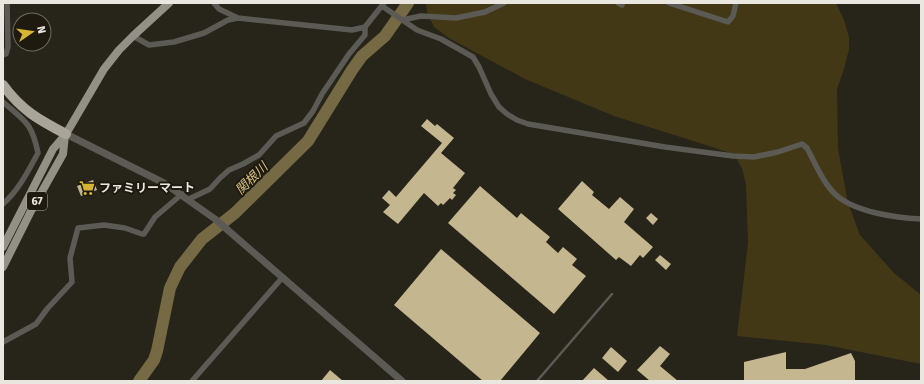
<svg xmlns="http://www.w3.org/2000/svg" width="924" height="384" font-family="'Fira Sans','Noto Sans JP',sans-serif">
  <rect width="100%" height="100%" fill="#27241a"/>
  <path fill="#433815" d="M426,3H836L844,20L849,37V49L844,69L837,89L838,149L848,203L860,235L894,273L921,295V364L826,345L737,336L748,243L746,184L742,168L736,158L727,152L709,146L614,116L525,79L449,38L434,27L427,12Z"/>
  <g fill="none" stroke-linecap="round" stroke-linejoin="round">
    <path stroke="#766a44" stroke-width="12" d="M139,381L154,360L157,351L170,288L180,267L202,239L235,213L308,141L352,70L362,56L385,36L408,3"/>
  </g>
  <path fill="#c4b68e" d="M427,119L435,126L437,124L454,138L441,153L465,173L453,188L456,190L453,193L456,195L452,200L450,198L443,205L441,203L438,206L424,193L398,224L383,212L390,205L382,198L389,190L396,197L442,143L421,126Z
    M93,180L97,190L81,196L77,186Z
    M582,181L594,192L592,195L609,209L620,197L634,209L624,222L653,247L643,258L640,255L631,266L619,257L616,260L558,209Z
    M480,186L517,218L521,213L550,237L546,242L558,253L563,247L577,259L572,265L586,276L554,314L448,223Z
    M651,213L658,219L653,225L646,218Z
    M441,249L540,333L500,381H483L394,305Z
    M660,255L671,264L666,270L655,260Z
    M660,346L670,354L660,366L678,381H650L637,370Z
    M611,347L627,361L618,372L602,358Z
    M786,352V369H805L851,353L855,361V381H744V362Z
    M594,368L609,381H582Z
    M330,370L343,381H321Z"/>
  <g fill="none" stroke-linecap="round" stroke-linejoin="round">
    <path stroke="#5c5a55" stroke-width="2.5" d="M537,381L612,294"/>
    <path stroke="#5c5a55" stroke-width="5.5" d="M214,3L219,9L238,18
      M618,3L622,5V3
      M669,3L728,22L733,16L736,3
      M382,6L417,30L441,39L473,57L479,67L491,94L499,107L507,114L517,120L528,124L665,147L733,156L754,157L778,152L802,144L807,148C815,163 823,183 836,195C855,212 896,218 921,219
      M402,20L421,16L456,18L485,12L504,3
      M133,36L149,45L174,42L204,33L228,20L238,18L352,30L365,27L384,3
      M3,55L6,54L8,47L7,3
      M3,102C25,121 32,123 38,153C28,171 19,190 3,204
      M189,199L210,189L220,178L229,170L243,164L259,155L276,136L304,123L313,111L322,94L349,54L365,35V27
      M3,342L36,324L47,309L72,282L70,258L78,228L104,225L125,228L142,234H144L155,217L182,194
      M192,381L282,278"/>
    <path stroke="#5c5a55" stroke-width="7" d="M66,134L164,183L215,219L402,381"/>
    <path stroke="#939085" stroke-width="8" d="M3,247L53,149L66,134L104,69L119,50L133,36L169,3
      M3,267L31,211L63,154L65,135"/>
    <path stroke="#a9a598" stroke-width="10" d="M3,85C21,110 39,120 66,134"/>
  </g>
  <defs>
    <symbol id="supermarket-bare" viewBox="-9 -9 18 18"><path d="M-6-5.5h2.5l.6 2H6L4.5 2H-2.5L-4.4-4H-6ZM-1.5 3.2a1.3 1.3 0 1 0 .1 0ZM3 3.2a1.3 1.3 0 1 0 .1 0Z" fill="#d8b434" stroke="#1e1a10" stroke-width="2.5" paint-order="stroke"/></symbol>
  </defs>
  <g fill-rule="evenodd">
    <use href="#supermarket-bare" x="76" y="177" width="22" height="22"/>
  </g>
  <g text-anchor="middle" stroke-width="4" stroke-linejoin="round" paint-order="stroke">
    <rect fill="#1e1a10" stroke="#acaaa2" stroke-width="1" x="27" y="192" width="20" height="18" rx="3"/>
    <g font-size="11" font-weight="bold" fill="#e9e7e0">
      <text x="37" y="205">67</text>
    </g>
    <g font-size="12" font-weight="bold" fill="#e9e7e0" stroke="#1e1a10" text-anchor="start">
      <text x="99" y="192">ファミリーマート</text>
    </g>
    <g font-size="13" font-style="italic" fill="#d8c382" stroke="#1e1a10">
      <text transform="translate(251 178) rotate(-45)" y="5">関根川</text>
    </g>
  </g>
  <rect width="924" height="384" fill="none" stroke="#e9e7e0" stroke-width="8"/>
  <g transform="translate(32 32) rotate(77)"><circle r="19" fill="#1e1a10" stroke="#6f6c63"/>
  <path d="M0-3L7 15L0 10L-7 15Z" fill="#d8b434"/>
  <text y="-6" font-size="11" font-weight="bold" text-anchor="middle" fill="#e9e7e0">N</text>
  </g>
</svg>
